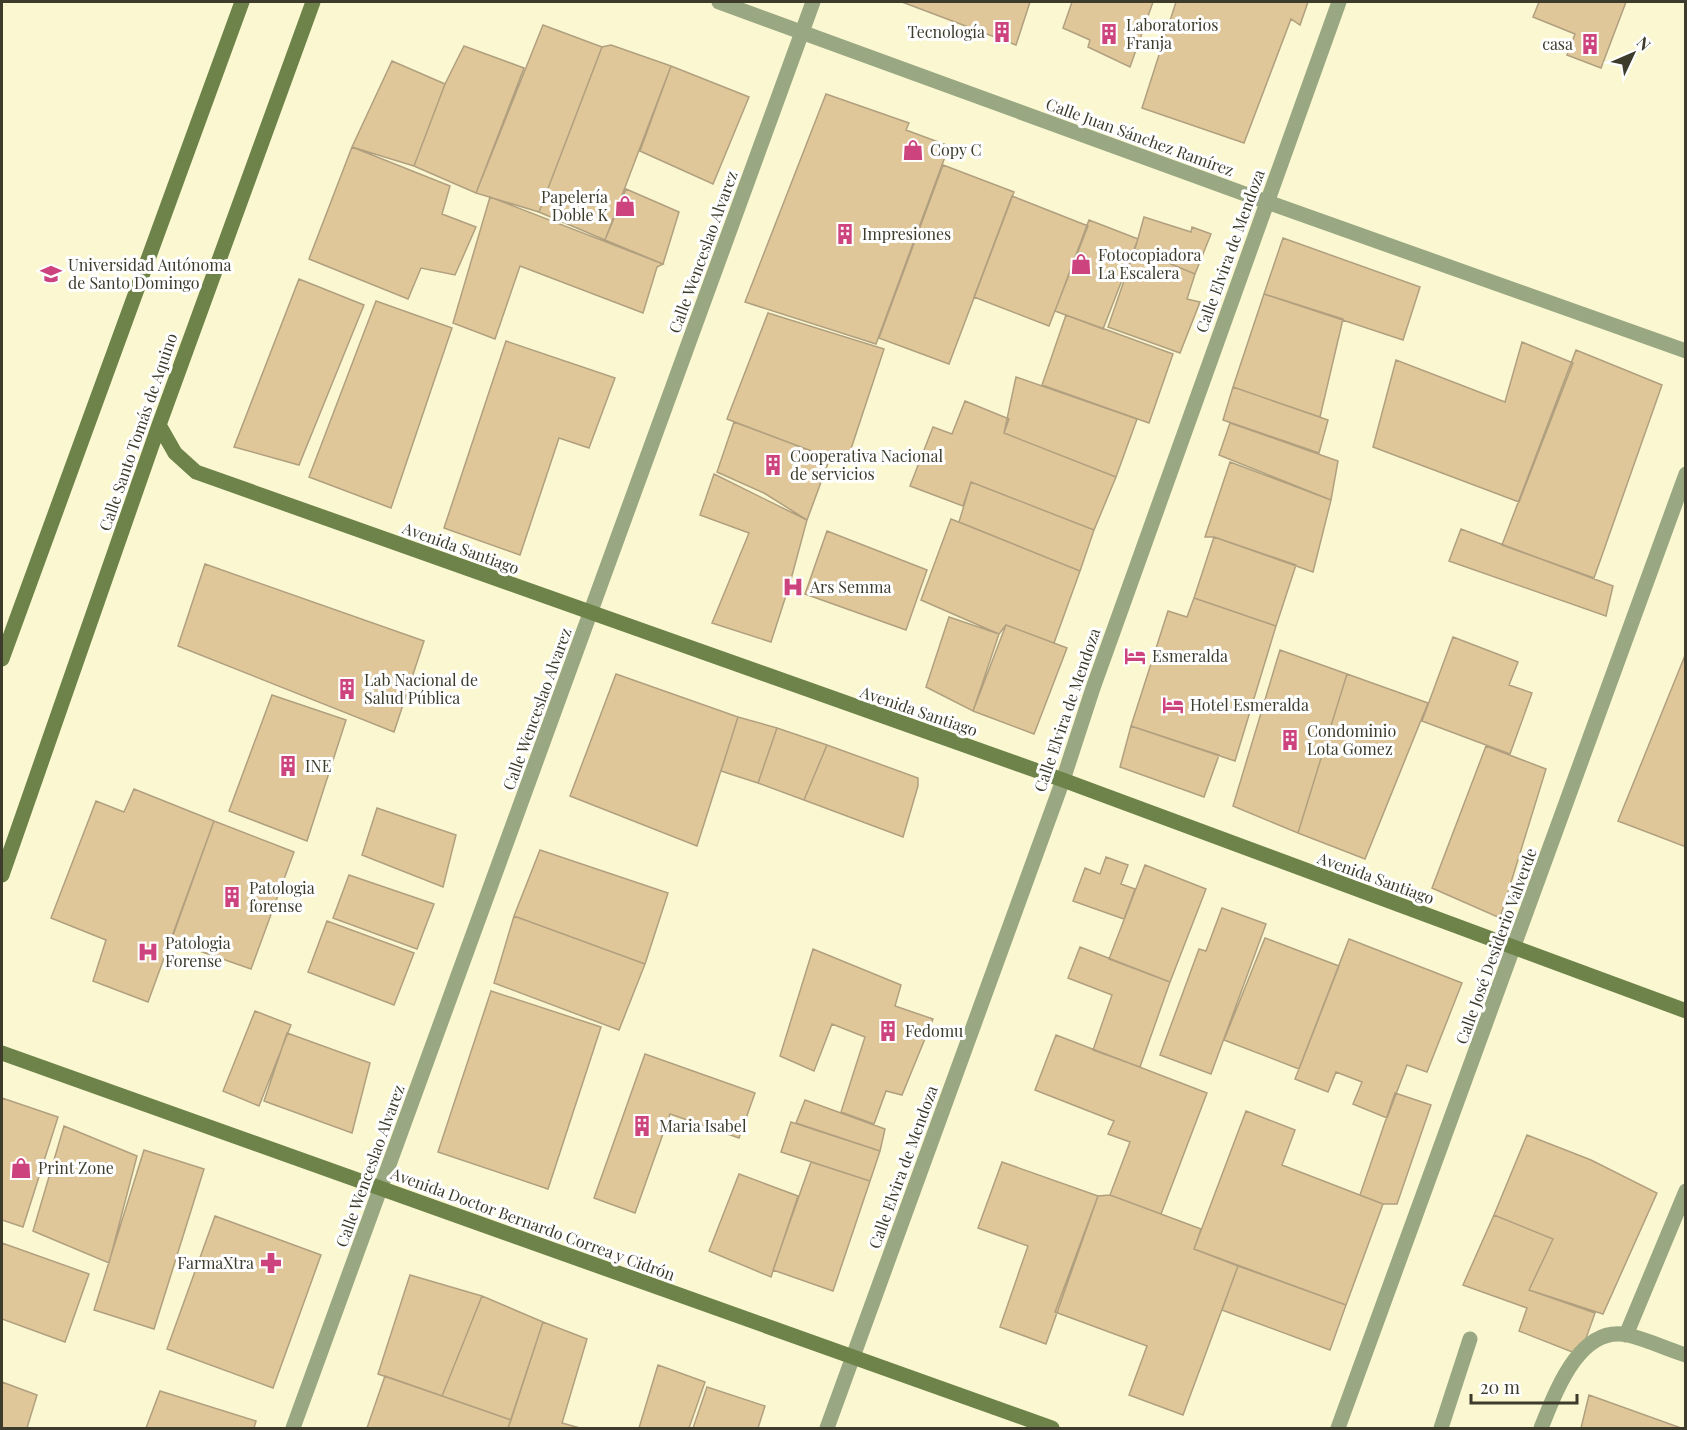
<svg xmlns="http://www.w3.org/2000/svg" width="1687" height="1430" font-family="'Playfair Display',serif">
  <rect width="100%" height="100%" fill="#faf7d1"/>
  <path fill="#e0c799" stroke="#b1a07f" stroke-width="1.5" d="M902,2H1030L1016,45Z
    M1072,2H1153L1130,67L1088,47L1090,40L1063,28Z
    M1176,2H1308L1300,25L1291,19L1244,143L1142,108Z
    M1539,2H1626L1601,68L1567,55L1575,34L1533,17Z
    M543,25L602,47L539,212L476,193Z
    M611,45L671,66L605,240L539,212L602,47Z
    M464,46L524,68L476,193L414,166L445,84Z
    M392,61L445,84L414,166L352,147Z
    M671,66L749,97L713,184L640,151Z
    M826,94L909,123L906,130L949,146L876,344L745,302Z
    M352,147L450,186L442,214L476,227L455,275L421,268L408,299L309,259Z
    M943,165L1014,192L949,364L879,338Z
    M626,189L679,212L663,264L605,240Z
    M1012,196L1088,226L1049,326L974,297Z
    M490,197L663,264L657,267L643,313L520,266L495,339L453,323Z
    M1144,217L1191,232L1192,227L1211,234L1195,274L1135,249Z
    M1089,220L1138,239L1103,329L1055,311Z
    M1283,238L1420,287L1403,340L1264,294Z
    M1135,249L1195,274L1187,299L1200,302L1180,353L1108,327Z
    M299,279L364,305L299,465L234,447Z
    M1264,294L1343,319L1320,417L1233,387Z
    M376,301L452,328L391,508L309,477Z
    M768,313L884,349L846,464L727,419Z
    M1066,315L1173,354L1149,423L1042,385Z
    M506,341L615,378L589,448L559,438L520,555L444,528Z
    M1522,342L1573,363L1519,502L1373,447L1396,360L1505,402Z
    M1576,350L1662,385L1594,578L1502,545Z
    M1016,377L1137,419L1116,477L1004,433Z
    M1233,387L1328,420L1319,453L1223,420Z
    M965,401L1009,419L1004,433L1116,477L1094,530L971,482L963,506L910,486L933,427L952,434Z
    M734,422L830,458L807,520L764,493L717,472Z
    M1230,423L1338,461L1331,500L1219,455Z
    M1230,462L1331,500L1313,572L1214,537H1205Z
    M714,474L807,520L790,583L771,642L712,623L749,533L700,515Z
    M971,482L1094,530L1080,571L959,522Z
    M951,519L1080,571L1054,643L1006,625L999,634L921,600Z
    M1461,529L1613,586L1606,616L1449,561Z
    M827,531L927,570L906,630L805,594Z
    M1214,537L1296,565L1276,626L1194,598Z
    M205,564L424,641L394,732L178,646Z
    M1194,598L1276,626L1235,761L1131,726L1168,611L1187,617Z
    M949,617L999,634L973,711L926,687Z
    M1006,625L1067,648L1034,734L973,711Z
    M1453,637L1518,662L1509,685L1532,693L1510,754L1422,721Z
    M1280,650L1347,674L1298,833L1233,806Z
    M1686,653V847L1618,821Z
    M616,674L738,717L697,846L570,796Z
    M1347,674L1428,703L1365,859L1298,833Z
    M272,695L346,720L307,841L229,811Z
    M738,717L777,728L758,783L721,771Z
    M1131,726L1219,755L1204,797L1120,767Z
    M777,728L827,745L804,800L758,783Z
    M827,745L918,778V786L903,837L804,800Z
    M1486,746L1546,769L1500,918L1432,888Z
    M134,789L214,821L148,1002L93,981L106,940L51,918L96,801L124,812Z
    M377,808L456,835L443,887L362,855Z
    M214,821L294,852L251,969L171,941Z
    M540,850L668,893L645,964L514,916Z
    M1106,857L1128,865L1121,884L1135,889L1124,919L1073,901L1085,868L1100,874Z
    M1145,865L1206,889L1170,982L1109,959Z
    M349,875L434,904L417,949L333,918Z
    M1222,908L1266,924L1211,1074L1160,1055L1199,949L1206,951Z
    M514,916L645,964L619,1030L494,983Z
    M327,921L414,953L394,1005L308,972Z
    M1265,938L1339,966L1299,1069L1224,1040Z
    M1349,939L1462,983L1427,1072L1407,1065L1387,1118L1353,1104L1362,1082L1336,1072L1328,1092L1295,1079Z
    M1080,947L1170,982L1140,1067L1093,1050L1112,995L1068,978Z
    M813,949L901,985L895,1006L933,1019L902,1095L886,1091L874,1124L841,1112L865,1037L832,1024L814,1071L780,1056Z
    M491,991L601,1027L548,1189L438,1152Z
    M255,1011L291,1025L259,1106L223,1091Z
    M287,1033L370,1063L352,1133L264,1101Z
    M1056,1035L1207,1093L1161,1214L1110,1195L1130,1142L1108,1134L1114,1121L1035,1090Z
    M645,1054L755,1093L739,1138L670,1114L635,1213L594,1198Z
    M1395,1093L1431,1105L1397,1204H1383L1360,1195Z
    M2,1098L58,1117L23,1227L2,1220Z
    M805,1100L885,1129L880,1151L796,1123Z
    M1246,1111L1295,1130L1282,1165L1383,1204L1346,1305L1194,1249Z
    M791,1122L880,1151L870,1181L781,1152Z
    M64,1126L137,1156L109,1263L33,1231Z
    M1527,1135L1591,1160L1657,1193L1603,1314L1529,1290L1553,1239L1494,1215Z
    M144,1150L204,1169L154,1329L94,1310Z
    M811,1162L870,1181L833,1291L773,1270Z
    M1002,1162L1098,1196L1046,1344L1000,1327L1028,1246L978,1228Z
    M739,1174L798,1196L771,1277L709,1251Z
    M1110,1195L1201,1229L1194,1249L1238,1266L1183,1415L1129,1395L1147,1346L1055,1312L1098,1196Z
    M1494,1215L1553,1239L1529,1290L1595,1313L1580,1355L1519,1331L1527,1308L1463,1285Z
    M215,1216L321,1255L273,1388L167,1349Z
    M2,1243L89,1274L65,1342L2,1319Z
    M1238,1266L1346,1305L1330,1350L1222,1310Z
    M410,1275L482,1296L442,1396L378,1374Z
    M482,1296L543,1322L511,1420L442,1396Z
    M543,1322L587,1339L562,1423L580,1428H508Z
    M658,1365L705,1382L689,1428H639Z
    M385,1376L511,1420L508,1428H367Z
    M2,1382L37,1395L27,1428H2Z
    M707,1387L765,1406L758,1428H693Z
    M160,1391L256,1421L254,1428H146Z
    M1589,1395L1667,1423L1681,1428H1581Z"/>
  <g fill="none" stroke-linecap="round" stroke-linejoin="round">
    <path stroke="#99a882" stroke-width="15" d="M1626,1335L1686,1191
      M1441,1428L1470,1339
      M1541,1428C1555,1394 1579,1324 1628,1335C1648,1340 1667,1349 1686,1355"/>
    <path stroke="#99a882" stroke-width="15" d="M719,2L1267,202L1686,351
      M293,1428L813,2
      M827,1428L1063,780L1093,688L1339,2
      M1338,1428L1686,474"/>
    <path stroke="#6d8349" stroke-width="15" d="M159,425L175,453L196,472L1063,780L1686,1011
      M2,659L242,2
      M2,875L159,425L313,2
      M2,1053L1052,1428"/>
  </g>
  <defs>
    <symbol id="building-bare" viewBox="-9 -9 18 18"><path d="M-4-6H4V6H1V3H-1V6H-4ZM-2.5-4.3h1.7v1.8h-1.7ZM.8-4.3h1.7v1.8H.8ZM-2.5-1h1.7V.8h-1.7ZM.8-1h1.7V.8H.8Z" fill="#cc437e" stroke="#fff" stroke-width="2.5" paint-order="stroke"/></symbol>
    <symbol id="shop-bare" viewBox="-9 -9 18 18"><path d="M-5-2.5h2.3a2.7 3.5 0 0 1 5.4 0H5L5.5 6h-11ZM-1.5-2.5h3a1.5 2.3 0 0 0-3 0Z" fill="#cc437e" stroke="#fff" stroke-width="2.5" paint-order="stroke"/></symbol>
    <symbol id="university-bare" viewBox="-9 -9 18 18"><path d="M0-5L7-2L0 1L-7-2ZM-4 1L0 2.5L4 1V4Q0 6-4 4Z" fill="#cc437e" stroke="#fff" stroke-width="2.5" paint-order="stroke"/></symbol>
    <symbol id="hospital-bare" viewBox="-9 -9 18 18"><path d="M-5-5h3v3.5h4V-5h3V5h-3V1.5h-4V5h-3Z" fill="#cc437e" stroke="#fff" stroke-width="2.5" paint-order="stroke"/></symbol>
    <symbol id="hotel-bare" viewBox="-9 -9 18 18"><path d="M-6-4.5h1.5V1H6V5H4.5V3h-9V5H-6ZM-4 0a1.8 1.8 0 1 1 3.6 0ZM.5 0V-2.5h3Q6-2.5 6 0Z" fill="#cc437e" stroke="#fff" stroke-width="2.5" paint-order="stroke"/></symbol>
    <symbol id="pharmacy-bare" viewBox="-9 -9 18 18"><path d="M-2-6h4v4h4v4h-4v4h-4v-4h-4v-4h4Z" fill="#cc437e" stroke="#fff" stroke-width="2.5" paint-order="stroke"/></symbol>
  </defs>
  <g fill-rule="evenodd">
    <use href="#building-bare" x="987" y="17" width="30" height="30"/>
    <use href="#building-bare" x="1094" y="19" width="30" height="30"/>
    <use href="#building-bare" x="1575" y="29" width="30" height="30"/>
    <use href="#shop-bare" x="898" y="135" width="30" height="30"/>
    <use href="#shop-bare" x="610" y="191" width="30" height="30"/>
    <use href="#building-bare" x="830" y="219" width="30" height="30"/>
    <use href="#shop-bare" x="1066" y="249" width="30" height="30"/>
    <use href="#university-bare" x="36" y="259" width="30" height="30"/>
    <use href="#building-bare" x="758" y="450" width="30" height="30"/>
    <use href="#hospital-bare" x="778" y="572" width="30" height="30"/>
    <use href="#hotel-bare" x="1120" y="641" width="30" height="30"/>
    <use href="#building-bare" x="332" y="674" width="30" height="30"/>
    <use href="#hotel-bare" x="1158" y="690" width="30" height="30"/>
    <use href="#building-bare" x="1275" y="725" width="30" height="30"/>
    <use href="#building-bare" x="273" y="751" width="30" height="30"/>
    <use href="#building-bare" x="217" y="882" width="30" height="30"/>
    <use href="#hospital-bare" x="133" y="937" width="30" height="30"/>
    <use href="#building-bare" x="873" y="1016" width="30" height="30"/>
    <use href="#building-bare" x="627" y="1111" width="30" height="30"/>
    <use href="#shop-bare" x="6" y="1153" width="30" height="30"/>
    <use href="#pharmacy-bare" x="256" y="1248" width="30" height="30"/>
  </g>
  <g text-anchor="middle" stroke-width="6" stroke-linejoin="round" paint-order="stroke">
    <g font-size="16" fill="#3c3b2c" stroke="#fff" text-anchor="start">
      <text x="1126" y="31">Laboratorios<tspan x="1126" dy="18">Franja</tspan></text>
      <text x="985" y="38" text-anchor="end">Tecnología</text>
      <text x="1573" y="50" text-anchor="end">casa</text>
      <text x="930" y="156">Copy C</text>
      <text x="608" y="203" text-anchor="end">Papelería<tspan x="608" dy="18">Doble K</tspan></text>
      <text x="862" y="240">Impresiones</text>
      <text x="1098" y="261">Fotocopiadora<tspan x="1098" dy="18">La Escalera</tspan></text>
      <text x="68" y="271">Universidad Autónoma<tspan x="68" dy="18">de Santo Domingo</tspan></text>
      <text x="790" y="462">Cooperativa Nacional<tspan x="790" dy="18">de servicios</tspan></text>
      <text x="810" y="593">Ars Semma</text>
      <text x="1152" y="662">Esmeralda</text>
      <text x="364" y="686">Lab Nacional de<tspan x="364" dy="18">Salud Pública</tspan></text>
      <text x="1190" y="711">Hotel Esmeralda</text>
      <text x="1307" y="737">Condominio<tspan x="1307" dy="18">Lota Gomez</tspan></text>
      <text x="305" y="772">INE</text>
      <text x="249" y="894">Patologia<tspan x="249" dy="18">forense</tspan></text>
      <text x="165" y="949">Patologia<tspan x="165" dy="18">Forense</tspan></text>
      <text x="905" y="1037">Fedomu</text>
      <text x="659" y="1132">Maria Isabel</text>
      <text x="38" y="1174">Print Zone</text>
      <text x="254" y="1269" text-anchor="end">FarmaXtra</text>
    </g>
    <g font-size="16" fill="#3c3b2c" stroke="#fff">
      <text transform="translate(1140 137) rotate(20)" y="6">Calle Juan Sánchez Ramírez</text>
      <text transform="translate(1230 251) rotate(-70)" y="6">Calle Elvira de Mendoza</text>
      <text transform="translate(703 252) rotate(-70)" y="6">Calle Wenceslao Alvarez</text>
      <text transform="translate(138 432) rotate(-71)" y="6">Calle Santo Tomás de Aquino</text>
      <text transform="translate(461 548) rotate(20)" y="6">Avenida Santiago</text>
      <text transform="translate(537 709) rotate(-70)" y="6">Calle Wenceslao Alvarez</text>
      <text transform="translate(1067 710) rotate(-71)" y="6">Calle Elvira de Mendoza</text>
      <text transform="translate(919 711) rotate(19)" y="6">Avenida Santiago</text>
      <text transform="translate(1376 878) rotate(20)" y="6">Avenida Santiago</text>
      <text transform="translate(1496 946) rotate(-70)" y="6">Calle José Desiderio Valverde</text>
      <text transform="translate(370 1166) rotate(-70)" y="6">Calle Wenceslao Alvarez</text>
      <text transform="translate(903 1167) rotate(-70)" y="6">Calle Elvira de Mendoza</text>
      <text transform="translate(533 1224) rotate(20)" y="6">Avenida Doctor Bernardo Correa y Cidrón</text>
    </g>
  </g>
  <rect width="1687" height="1430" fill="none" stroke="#3c3b2c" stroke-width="6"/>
  <g transform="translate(1633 54) rotate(46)" stroke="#ffffff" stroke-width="4.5" paint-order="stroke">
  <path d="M0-4.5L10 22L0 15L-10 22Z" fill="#3c3b2c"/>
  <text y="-9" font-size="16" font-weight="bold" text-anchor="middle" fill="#3c3b2c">N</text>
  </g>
  <path d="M1471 1394v9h106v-9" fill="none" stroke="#3c3b2c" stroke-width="3"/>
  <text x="1480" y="1394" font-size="18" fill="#3c3b2c" stroke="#ffffff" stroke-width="4.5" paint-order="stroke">20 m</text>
</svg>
